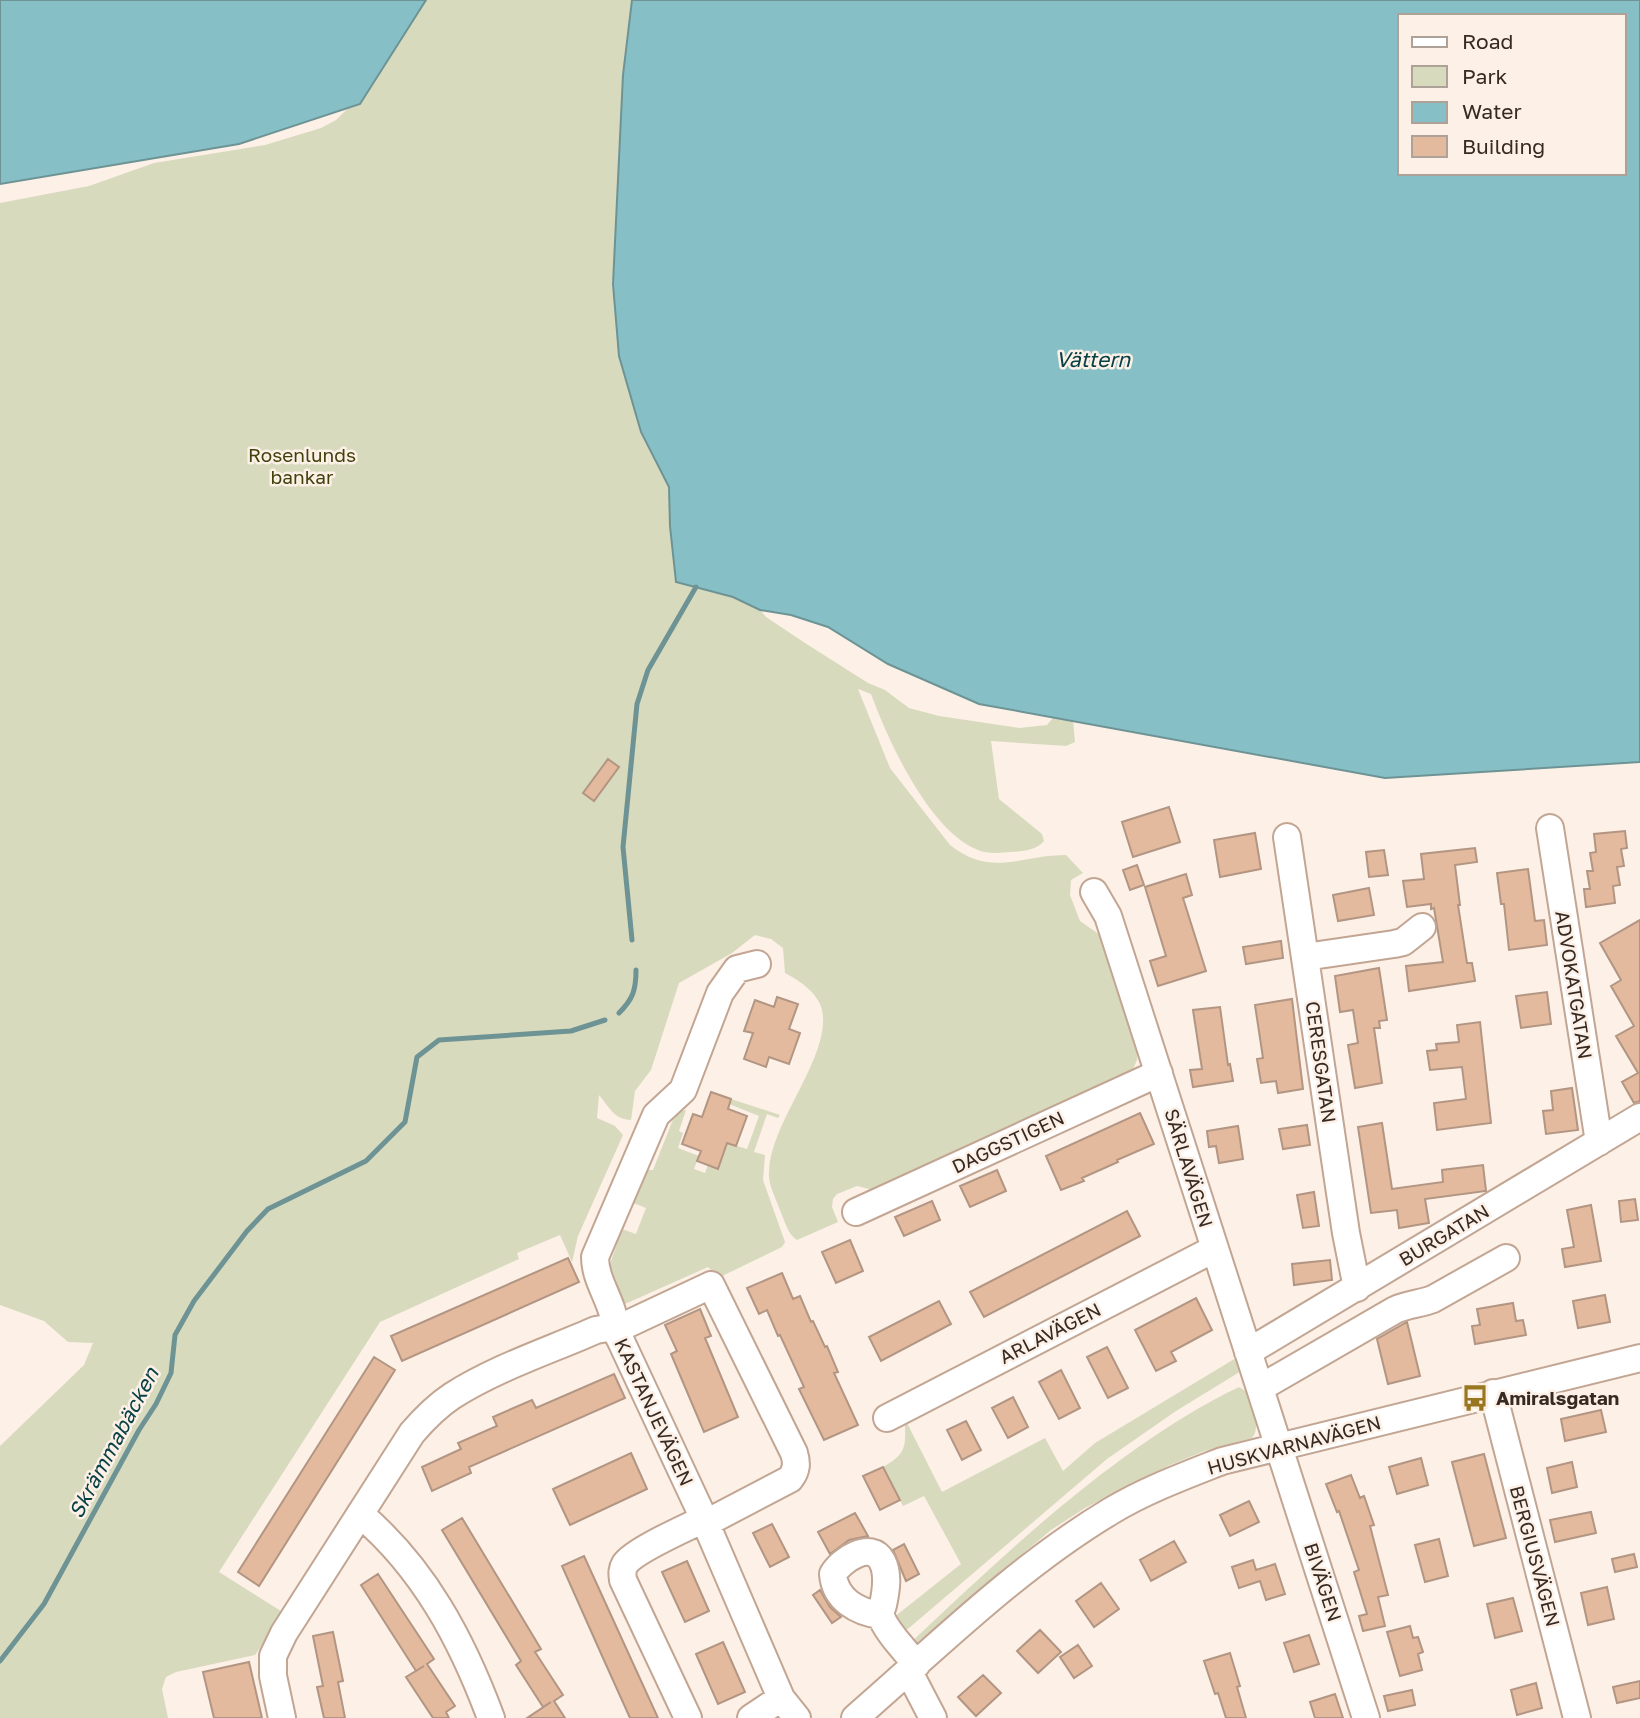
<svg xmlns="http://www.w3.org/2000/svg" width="1640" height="1718" font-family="'Golos Text',sans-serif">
  <rect width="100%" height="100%" fill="#fcf0e7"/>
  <path fill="#d8dabd" d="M426,0H632L623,75L641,432L669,487L670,526L676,582L733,597L760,610L766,617L805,643L868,683L885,690L909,708L939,716L1019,728L1047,725L1053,718L1073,721L1075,742L1066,746L991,741L999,799L1042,834L1044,841C1036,851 1022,851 1010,852C1000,853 987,854 978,850C929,831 888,740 871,694L858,689L890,768L950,845C992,878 1020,855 1066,855L1083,873L1071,880L1070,895L1080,921L1100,935L1138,1046L1137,1060L1130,1076L877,1191L857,1186L837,1194L833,1199L832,1207L838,1222L797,1240C787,1234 784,1218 779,1208C775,1196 768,1185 769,1172C770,1122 832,1056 822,1010C819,994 799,980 785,973L783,948L771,939L755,935L732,953L679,983L651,1070L635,1091L631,1120C614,1120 608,1105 599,1095L597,1118L615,1126L623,1135L578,1236L572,1262L560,1235L517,1253L519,1259L380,1322L219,1572L284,1613L255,1655L176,1672L166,1677L162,1689L168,1718H0V1446L84,1365L93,1343L68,1342L44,1321L0,1305V203L89,186L154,163L265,145L321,128L336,120L371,86Z
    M731,1099L780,1115L778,1118L767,1114L754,1152L765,1155L763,1180L785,1242L782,1247L718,1278L708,1267L625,1304L609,1267L622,1229L636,1234L646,1208L633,1203L646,1170H653L676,1112L686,1110L679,1131L683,1133L678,1148L699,1156L694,1169L705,1173L708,1165L727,1143L747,1149L759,1116L729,1104Z
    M1236,1358L1240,1370L1238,1373L1176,1411L1107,1459L909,1628L902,1632L893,1618L961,1564L924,1496L903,1506L883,1467C904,1455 906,1449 905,1425L907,1423L942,1492L1045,1438L1063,1471L1095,1443Z
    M1239,1387L1247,1392C1251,1405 1262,1426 1252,1438L1207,1450L1170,1465L1085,1508L1051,1530L913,1646H907C1006,1553 1117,1446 1239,1387Z"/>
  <path fill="#86c0c6" stroke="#6e9395" stroke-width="2" fill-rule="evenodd" d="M0,0H426L360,104L239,144L0,184Z
    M632,0H1640V762L1385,778L979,704L888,664L828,627L791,615L760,610L733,597L676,582L670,526L669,487L641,432L619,356L613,284L623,75ZM1400,16H1624V173H1400Z"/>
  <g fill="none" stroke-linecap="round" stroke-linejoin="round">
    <path stroke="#6e9395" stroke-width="5" d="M632,940L623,847L637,704L648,670L696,587
      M619,1013C633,999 636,990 636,970
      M0,1661L44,1604L139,1430L156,1404L171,1373L175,1335L194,1301L247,1231L268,1209L366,1161L405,1122L417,1057L439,1040L571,1031L605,1020"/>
  </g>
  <path fill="#e3ba9e" stroke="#b29582" stroke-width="2" d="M608,759L619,767L594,801L583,793Z
    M1169,807L1180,842L1133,857L1122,822Z
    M1625,831L1627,848L1621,849L1624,866L1617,867L1620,885L1613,886L1615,903L1586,907L1584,889H1590L1587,871H1593L1590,853L1596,852L1594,834Z
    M1255,833L1261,869L1220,877L1214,840Z
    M1475,848L1477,862L1455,865L1460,905H1458L1467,963H1472L1475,981L1409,991L1406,966L1443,962L1434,908L1431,909V904L1407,907L1403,881L1424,879L1421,854Z
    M1384,850L1388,875L1369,877L1366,852Z
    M1137,865L1144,885L1130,890L1123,870Z
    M1528,869L1535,921L1544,920L1547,945L1509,950L1504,904H1501L1497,873Z
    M1186,874L1192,895L1183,898L1206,971L1158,986L1150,961L1166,956L1145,887Z
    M1369,888L1374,915L1338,921L1333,895Z
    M1640,920V1101L1634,1103L1622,1082L1638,1073L1616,1036L1634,1026L1611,986L1621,980L1600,943Z
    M1281,941L1283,958L1246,964L1243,947Z
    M1379,968L1387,1020L1379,1021L1380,1028H1374L1382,1083L1355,1088L1348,1045L1358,1043L1353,1010L1340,1012L1335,976Z
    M1547,992L1551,1024L1521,1028L1516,996Z
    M777,997L798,1004L789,1029L800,1033L789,1064L769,1057L766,1067L744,1059L753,1033L744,1031L755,1000L774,1007Z
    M1292,999L1303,1089L1278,1093L1276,1081L1261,1083L1257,1059L1263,1058L1255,1005Z
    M1220,1007L1228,1065L1230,1064L1233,1081L1193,1087L1190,1070L1202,1069L1193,1010Z
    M1480,1022L1491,1123L1437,1130L1434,1103L1466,1099L1462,1067L1430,1070L1427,1051L1437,1050L1436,1044L1459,1042L1457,1025Z
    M1572,1088L1578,1130L1546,1134L1543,1111L1553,1110L1551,1091Z
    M711,1092L731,1099L728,1109L747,1116L736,1146L727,1143L718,1169L697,1161L701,1151L682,1144L693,1114L702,1117Z
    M1140,1113L1154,1144L1117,1160L1118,1162L1082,1178L1084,1181L1061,1190L1046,1156Z
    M1382,1123L1392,1189L1443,1182L1442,1170L1483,1165L1486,1191L1425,1199L1429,1223L1399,1228L1397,1210L1371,1213L1358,1127Z
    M1307,1125L1310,1145L1283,1149L1279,1129Z
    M1238,1126L1243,1159L1219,1163L1216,1146L1209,1147L1207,1131Z
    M997,1170L1006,1191L970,1207L960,1186Z
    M1314,1192L1319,1226L1303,1228L1297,1195Z
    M1635,1199L1638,1220L1621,1222L1619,1201Z
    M932,1201L940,1220L904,1236L895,1217Z
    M1591,1205L1601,1261L1565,1267L1562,1249L1574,1247L1567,1210Z
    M1127,1211L1140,1236L984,1317L970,1292Z
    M850,1240L863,1271L836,1283L822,1252Z
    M568,1258L579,1282L402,1361L391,1336Z
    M1330,1260L1332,1280L1294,1285L1292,1264Z
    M782,1273L793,1299L800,1296L811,1322L813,1321L825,1347L827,1346L838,1372L834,1373L858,1425L824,1440L799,1389L804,1387L780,1335L778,1336L767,1310L759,1314L747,1288Z
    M1605,1295L1610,1322L1578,1328L1573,1301Z
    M1196,1298L1212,1330L1171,1352L1176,1361L1156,1371L1135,1330Z
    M939,1301L951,1324L881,1361L869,1337Z
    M1513,1303L1516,1321L1523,1320L1526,1335L1475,1344L1472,1326L1480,1325L1477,1309Z
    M700,1309L711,1336L705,1338L738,1417L704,1432L671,1354L677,1351L665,1325Z
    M1407,1322L1420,1376L1388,1384L1377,1339Z
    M1107,1347L1128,1388L1108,1398L1087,1357Z
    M374,1357L395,1370L259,1586L238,1572Z
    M1061,1370L1080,1408L1059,1419L1039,1382Z
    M614,1374L625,1398L469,1467L471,1473L432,1491L422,1467L461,1449L458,1443L497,1426L493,1417L532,1400L536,1408Z
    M1013,1397L1028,1427L1008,1438L992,1408Z
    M1601,1410L1606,1432L1565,1441L1561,1419Z
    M966,1421L981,1450L962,1460L947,1430Z
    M631,1453L647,1489L570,1525L553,1489Z
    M1484,1454L1506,1538L1474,1546L1452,1462Z
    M1421,1458L1428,1485L1397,1494L1389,1467Z
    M1572,1462L1577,1487L1552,1493L1547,1468Z
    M883,1467L900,1500L880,1510L863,1476Z
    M1351,1475L1360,1498L1364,1496L1374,1525L1370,1526L1388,1595L1378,1597L1385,1626L1363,1631L1359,1616L1367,1614L1354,1572L1359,1570L1339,1511L1337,1512L1326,1484Z
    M1249,1501L1259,1522L1230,1536L1220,1515Z
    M1591,1512L1596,1533L1555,1542L1550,1520Z
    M855,1513L868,1536L849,1540L830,1554L818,1532Z
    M462,1518L541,1649L535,1652L563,1695L554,1701L565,1718H527L551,1702L543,1707L516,1665L521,1661L442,1530Z
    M772,1524L789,1557L770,1567L753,1533Z
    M1439,1539L1448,1576L1425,1582L1415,1545Z
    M1174,1541L1186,1562L1151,1581L1140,1560Z
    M904,1544L919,1574L906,1581L893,1550Z
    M1634,1554L1637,1567L1615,1572L1612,1559Z
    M584,1556L626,1648L658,1718H630L603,1658L562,1566Z
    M1253,1560L1256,1570L1275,1564L1285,1594L1266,1600L1260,1581L1239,1588L1232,1567Z
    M687,1561L709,1611L685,1622L662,1572Z
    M378,1574L434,1659L427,1664L455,1706L446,1712L449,1718H433L406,1677L424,1666L416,1671L361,1585Z
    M1101,1583L1119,1609L1094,1627L1076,1601Z
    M1607,1587L1614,1619L1588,1625L1581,1593Z
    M820,1590L830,1607L841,1617L832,1623L813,1595Z
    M1513,1598L1522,1631L1495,1638L1487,1604Z
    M1410,1626L1413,1638L1418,1637L1423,1652L1418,1654L1422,1670L1400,1676L1387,1632Z
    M1040,1630L1061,1652L1038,1673L1017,1651Z
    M333,1632L343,1681L338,1682L345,1718H324L317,1687L323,1686L313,1636Z
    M1309,1635L1319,1664L1294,1672L1284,1643Z
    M723,1642L745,1692L718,1704L696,1654Z
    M1078,1645L1092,1666L1074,1678L1060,1657Z
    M1230,1653L1240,1686L1237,1687L1246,1718H1226L1218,1693L1215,1694L1204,1661Z
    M249,1662L262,1718H214L203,1672Z
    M983,1675L1001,1693L976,1716L958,1697Z
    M1640,1681V1698L1617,1703L1613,1687Z
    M1536,1683L1542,1708L1517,1715L1511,1690Z
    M1412,1690L1415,1705L1388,1711L1384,1696Z
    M1335,1694L1343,1718H1315L1310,1702Z"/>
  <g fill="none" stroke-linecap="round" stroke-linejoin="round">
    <defs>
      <path id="minor" d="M1550,828L1599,1142
        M1287,837L1346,1233L1357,1288
        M1094,892L1108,916L1366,1718
        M1305,957L1394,944L1403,942L1422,927
        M856,1212L1159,1073
        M1248,1352L1640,1117
        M1260,1388L1395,1310C1408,1304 1420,1304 1433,1299L1506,1258
        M1493,1393L1577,1718
        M887,1418L1214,1249
        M360,1514C424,1568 462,1640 491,1718
        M706,1523L790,1479C797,1470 797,1463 794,1453L711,1285L615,1330C615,1303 595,1283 595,1257L656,1115L683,1090L720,993L737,969L757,964
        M880,1615C858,1612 835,1600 833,1574C841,1560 871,1540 882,1561C889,1574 886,1591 883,1605C882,1608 880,1612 881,1615C883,1627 908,1655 917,1664
        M909,1672L933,1718
        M282,1718L273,1676V1656L284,1633L412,1433C424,1419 437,1406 452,1396C496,1368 548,1351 596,1330L607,1328L615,1330L620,1339L704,1519L781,1698L797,1718
        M688,1718L623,1580C622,1573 622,1569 625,1564C635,1550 686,1528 704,1519
        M751,1718L781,1698
        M855,1718C938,1646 1016,1568 1111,1511C1146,1490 1184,1476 1222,1461L1640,1358"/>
    </defs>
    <use href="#minor" stroke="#c2a592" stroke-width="30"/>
    <use href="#minor" stroke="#fff" stroke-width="26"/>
  </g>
  <defs>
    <symbol id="bus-bare" viewBox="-9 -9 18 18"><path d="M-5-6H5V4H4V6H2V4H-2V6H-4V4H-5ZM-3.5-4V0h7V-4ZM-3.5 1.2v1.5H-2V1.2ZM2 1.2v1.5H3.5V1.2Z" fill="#997721" stroke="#fcf0e7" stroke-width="2.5" paint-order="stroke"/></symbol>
  </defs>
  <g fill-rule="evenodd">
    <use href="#bus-bare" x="1456" y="1379" width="38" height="38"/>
  </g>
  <g text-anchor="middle" stroke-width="5" stroke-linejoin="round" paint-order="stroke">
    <g font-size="19" fill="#41420b" stroke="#fcf0e7">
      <text x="302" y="462">Rosenlunds<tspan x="302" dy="22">bankar</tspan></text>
    </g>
    <g font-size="19" fill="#362a22" stroke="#fcf0e7">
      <text transform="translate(1574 985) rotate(81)" y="7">ADVOKATGATAN</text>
      <text transform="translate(1321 1062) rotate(82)" y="7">CERESGATAN</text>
      <text transform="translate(1008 1142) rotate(-25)" y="7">DAGGSTIGEN</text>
      <text transform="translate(1189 1168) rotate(73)" y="7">SÄRLAVÄGEN</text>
      <text transform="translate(1444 1235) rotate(-31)" y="7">BURGATAN</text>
      <text transform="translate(1050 1333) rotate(-27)" y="7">ARLAVÄGEN</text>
      <text transform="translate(654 1412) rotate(65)" y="7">KASTANJEVÄGEN</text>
      <text transform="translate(1294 1445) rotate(-15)" y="7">HUSKVARNAVÄGEN</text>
      <text transform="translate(1535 1556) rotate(75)" y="7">BERGIUSVÄGEN</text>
      <text transform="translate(1323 1582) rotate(72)" y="7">BIVÄGEN</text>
    </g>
    <g font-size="19" font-weight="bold" fill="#362a22" stroke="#fcf0e7" text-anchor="start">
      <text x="1496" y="1405">Amiralsgatan</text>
    </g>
    <g font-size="21" font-style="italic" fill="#084145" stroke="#fcf0e7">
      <text x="1093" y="367">Vättern</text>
      <text transform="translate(114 1443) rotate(-62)" y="7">Skrämmabäcken</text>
    </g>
  </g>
  <rect x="1398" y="14" width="228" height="161" fill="#fcf0e7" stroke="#ada198" stroke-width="2"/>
  <rect x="1412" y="37" width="35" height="10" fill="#ffffff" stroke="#ada198" stroke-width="2"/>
  <text x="1462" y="49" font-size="21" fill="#362a22">Road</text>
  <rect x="1412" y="66" width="35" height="21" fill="#d8dabd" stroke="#ada198" stroke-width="2"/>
  <text x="1462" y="84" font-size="21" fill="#362a22">Park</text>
  <rect x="1412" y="102" width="35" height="21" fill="#86c0c6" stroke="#ada198" stroke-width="2"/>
  <text x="1462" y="119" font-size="21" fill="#362a22">Water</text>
  <rect x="1412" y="136" width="35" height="21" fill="#e3ba9e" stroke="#ada198" stroke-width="2"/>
  <text x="1462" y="154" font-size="21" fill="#362a22">Building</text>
</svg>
